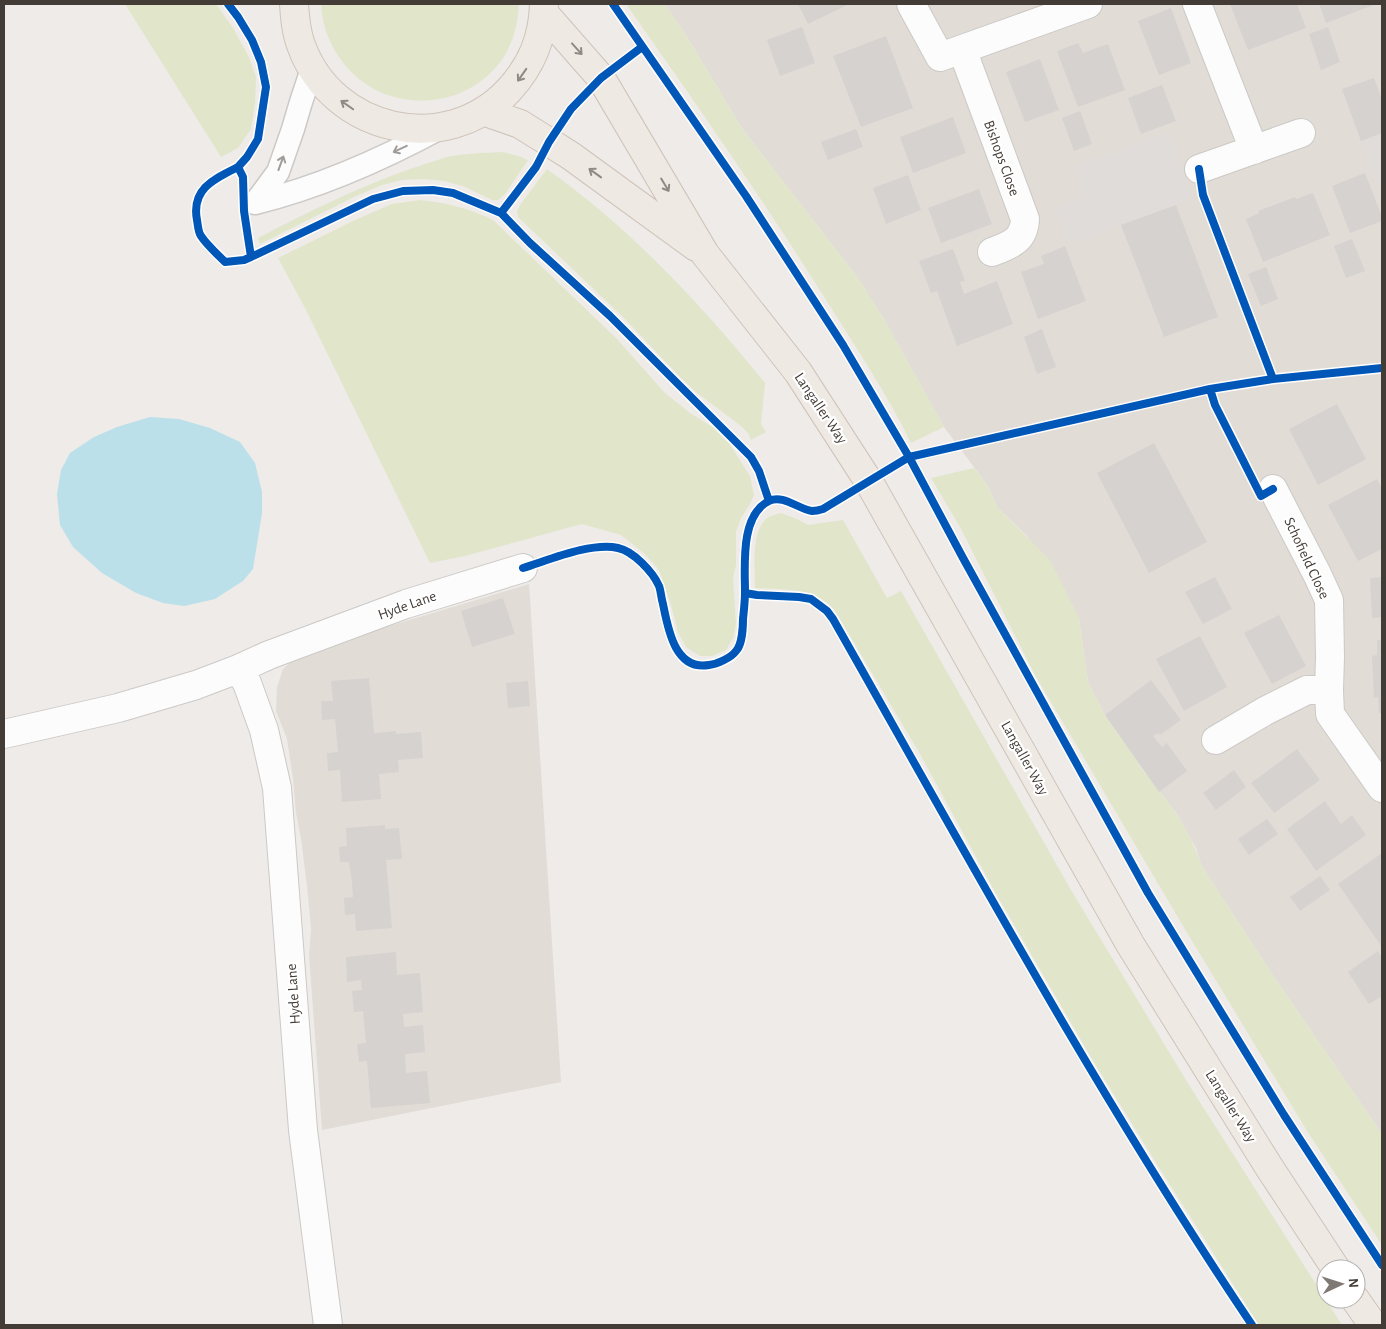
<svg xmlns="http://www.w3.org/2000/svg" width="1386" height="1329" font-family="'Alegreya Sans',sans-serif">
  <rect width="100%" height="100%" fill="#eeebe9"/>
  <path fill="#e1dcd6" d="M665,4H1382V1134L1272,974L1201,865L1196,848L1176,813L1139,764L1140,763L1105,715L1088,682L1079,618L1027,536L997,507L988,486L944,427L885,321L858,278L743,130L689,40Z
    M529,584L561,1082L322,1130L309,955L311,929L307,886L301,839L296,813L293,779L287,739L276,711L277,687L283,669L297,656L330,641L396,624Z"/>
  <path fill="#e1e6cb" d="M125,4H216L233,28L249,57L256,77L255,103L251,129L238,148L221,157Z
    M321,4H519C518,24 513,44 501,61C460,116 376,113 339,57C328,41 322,23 321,4Z
    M626,4H665L689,40L743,130L858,278L885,321L944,427L911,443C887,394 857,349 828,303C764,201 695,102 626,4Z
    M503,152L518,156L528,160L505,194L498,200H492L463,186L444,181L424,179L402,180L382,185L356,196L260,244L258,238C308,212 356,188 410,169C422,165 434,161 447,157C465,153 484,153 503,152Z
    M547,169C630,228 701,304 765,383L761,424L766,432L751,440L748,433L741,426L696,392L680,377L624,318L518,217L517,211L520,205Z
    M420,200C448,203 468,208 493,220L617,339L665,393L690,413L714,428L729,443L750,476L754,495L750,504L741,518L736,532V565L733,578L736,624L733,638L726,650L712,656H700L686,647L678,632L671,605L659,570L645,554L621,535L582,524L465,556L430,563L305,308L278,258L355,220L392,204Z
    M974,468L988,486L997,507L1050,560L1079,618L1088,682L1105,715L1140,763L1139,765C1163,796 1190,826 1201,865L1272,974L1382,1134V1245L1307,1131L1186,931L1035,675L960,527L931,478Z
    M781,513L797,519L808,525L843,520L887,598L901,591L1071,890L1189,1085L1342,1325H1259L1160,1169L1092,1059L994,890L920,754L834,609C813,586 783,590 755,588C755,569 750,528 769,517C773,515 777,514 781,513Z"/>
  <path fill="#dfdcda" d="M1168,132L1192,199L1070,244L1056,207L1085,196L1075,167Z
    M1382,133V196L1361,141Z"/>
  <path fill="#bce0e9" d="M150,417L179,419L210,428L240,442L255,463L262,492V513L253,569L243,581L215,599L184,606L163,603L136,593L102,573L73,547L60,525L57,494L61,470L70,453L94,437L117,427Z"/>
  <path fill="#d6d2d0" d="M798,4H849L808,24Z
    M1230,4H1297L1306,28L1248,50Z
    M1319,4H1376L1326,23Z
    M1171,8L1191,63L1159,75L1138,21Z
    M802,27L815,63L780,76L767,40Z
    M1328,27L1340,62L1321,70L1309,34Z
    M886,36L913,108L861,127L833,56Z
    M1078,43L1083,53L1108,44L1125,90L1078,107L1057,51Z
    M1040,59L1059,110L1025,122L1006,72Z
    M1374,78L1382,99V133L1361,141L1342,89Z
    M1162,85L1176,121L1141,134L1128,98Z
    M1080,111L1092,144L1074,151L1062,118Z
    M953,117L966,153L913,173L900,137Z
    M856,129L863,147L828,160L821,142Z
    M1365,173L1382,217V221L1350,233L1332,186Z
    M908,175L921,210L886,224L873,188Z
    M979,189L992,224L941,243L928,208Z
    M1313,193L1330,235L1263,262L1246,219L1259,213L1258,211L1295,197L1296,199Z
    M1176,205L1218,317L1164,337L1121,225Z
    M1352,239L1365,271L1346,278L1334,246Z
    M1065,246L1086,301L1038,319L1021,272L1044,264L1041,256Z
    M953,249L965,281L960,282L964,294L997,281L1013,324L957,346L937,291L931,293L919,261Z
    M1266,267L1278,299L1261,306L1248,274Z
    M1042,329L1056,367L1037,374L1024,337Z
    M1337,404L1366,459L1318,485L1289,429Z
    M1154,443L1207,542L1149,573L1097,473Z
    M1377,479L1382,489V549L1358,561L1328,505Z
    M1215,577L1232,609L1203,624L1185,592Z
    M1382,577V617L1372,618L1370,578Z
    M503,598L515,634L472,647L461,611Z
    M1279,615L1306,666L1272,684L1244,633Z
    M1200,636L1227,687L1184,711L1156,659Z
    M1377,640H1382V713H1379L1378,697L1374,698L1372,656L1377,655Z
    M369,678L374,733L396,731V734L421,732L423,758L398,760L399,772L379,774L381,799L342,802L340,770L328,771L327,753L338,752L335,719L322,720L321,701H333L331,681Z
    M1151,680L1181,720L1160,735L1158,733L1153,736L1162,747L1167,743L1187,771L1159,792L1105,715Z
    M528,681L530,706L508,708L506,683Z
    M1297,749L1320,780L1274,813L1251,783Z
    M1234,770L1246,787L1216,810L1203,793Z
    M1325,801L1341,824L1352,815L1366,835L1316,871L1287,829Z
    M1267,819L1278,834L1249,855L1238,839Z
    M385,825V829L399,828L402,859L386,860L392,928L356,931L355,914L345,915L344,898L353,897L352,882L349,862H340L339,847L347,846L346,828Z
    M1382,853V947L1338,884Z
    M1320,876L1330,890L1300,911L1290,897Z
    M1378,951L1382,958V996L1369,1004L1348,972Z
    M396,952L397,975L420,973L423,1012L403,1014L404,1027L423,1025L425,1052L405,1054L406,1073L427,1071L430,1103L371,1108L367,1061L359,1062L357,1044L366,1043L363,1011L354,1012L352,991L362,990L361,980L347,982L346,957Z"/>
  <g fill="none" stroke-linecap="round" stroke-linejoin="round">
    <defs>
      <path id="lane" d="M255,203C320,187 383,159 442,127
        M255,203L278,172L293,129L301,102L312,69"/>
      <path id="street" d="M911,4L940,57L1088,4
        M1197,4L1254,150
        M962,49L1025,219C1024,241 1010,245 992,252
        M1199,169L1301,133
        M1273,489L1317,574L1329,600L1330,657L1329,690L1330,714L1382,788
        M238,669L247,683L264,730L277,788L303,1130L328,1325
        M4,734L118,708L196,685L238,669L269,655L406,604L523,568
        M1216,740L1265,711L1307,690H1329"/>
      <path id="primary" d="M294,4C295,18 296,32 301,45C332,132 446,158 509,90C532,65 543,38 544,4
        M544,13L601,78L705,254L798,372L869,482L1130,944L1269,1167L1336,1269
        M483,111L520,124L549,142L571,156L696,247
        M1355,1299L1373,1325"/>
    </defs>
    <use href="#lane" stroke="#ccc9c6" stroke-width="25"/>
    <use href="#street" stroke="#ccc9c6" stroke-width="30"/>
    <use href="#primary" stroke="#cfc3b8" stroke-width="30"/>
    <use href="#lane" stroke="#fcfcfc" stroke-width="22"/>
    <use href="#street" stroke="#fcfcfc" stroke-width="28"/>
    <use href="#primary" stroke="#efe9e4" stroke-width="28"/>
    <defs>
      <path id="cycleway" d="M228,4L238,17L252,40L261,62L266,87L258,139L247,157L238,167L243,177L244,211L251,257L373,199L403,191L433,190L453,193L501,213L530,243L610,316L751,457L759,471L769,501
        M613,4L746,196L843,345L909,457L963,558L1148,893L1284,1115L1382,1265
        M238,167C214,179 191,189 197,220C198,225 198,232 201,236C207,245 217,254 225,262L244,260L251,257
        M1199,169L1203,195L1273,379
        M501,213L536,167L549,142L571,109L601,78L642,47
        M1210,389L1215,405L1261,496L1273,489
        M523,568C549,560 591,542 618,548C633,551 653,572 659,586C661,591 661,598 663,604C668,629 675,671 709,665C717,664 731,658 736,651C742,645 743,627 743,619C744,610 745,601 745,592C745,566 740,515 769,501C783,494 798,509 812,511C815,511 820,510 823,509L909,457L1210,389L1273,379L1382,368
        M745,593L757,595L799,597L811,599L827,611L833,619C968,857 1099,1098 1252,1325"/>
    </defs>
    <use href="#cycleway" stroke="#fff" stroke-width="11"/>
    <use href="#cycleway" stroke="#0057b8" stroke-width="8"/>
  </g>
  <defs><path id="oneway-shaft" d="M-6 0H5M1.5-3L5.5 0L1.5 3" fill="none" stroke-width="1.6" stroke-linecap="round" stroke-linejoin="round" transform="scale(1.25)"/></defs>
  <g stroke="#908984">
    <use href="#oneway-shaft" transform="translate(577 49) rotate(48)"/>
    <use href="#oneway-shaft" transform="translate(522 75) rotate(125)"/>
    <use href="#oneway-shaft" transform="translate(347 105) rotate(-145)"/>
    <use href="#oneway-shaft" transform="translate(595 173) rotate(-144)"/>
    <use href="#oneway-shaft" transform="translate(665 185) rotate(59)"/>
  </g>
  <g stroke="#a09c99">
    <use href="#oneway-shaft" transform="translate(400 149) rotate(155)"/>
    <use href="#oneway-shaft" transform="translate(281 163) rotate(-70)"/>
  </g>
  <g text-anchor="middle" stroke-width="4.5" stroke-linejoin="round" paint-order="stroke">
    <g font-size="15" fill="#433b36" stroke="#fff">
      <text transform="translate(1002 158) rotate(70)" y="5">Bishops Close</text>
      <text transform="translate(821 408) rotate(56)" y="5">Langaller Way</text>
      <text transform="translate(1307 558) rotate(65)" y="5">Schofield Close</text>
      <text transform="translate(407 605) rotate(-19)" y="5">Hyde Lane</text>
      <text transform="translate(1025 758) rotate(61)" y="5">Langaller Way</text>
      <text transform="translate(293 994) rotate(-94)" y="5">Hyde Lane</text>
      <text transform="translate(1231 1106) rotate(58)" y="5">Langaller Way</text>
    </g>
  </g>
  <rect width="1386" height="1329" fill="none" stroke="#433b36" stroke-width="10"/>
  <g transform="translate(1341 1284) rotate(86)"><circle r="24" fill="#ffffff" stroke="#b4b1af"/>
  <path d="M0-4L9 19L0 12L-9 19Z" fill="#7f7975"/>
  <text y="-8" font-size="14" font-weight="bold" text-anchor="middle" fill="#433b36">N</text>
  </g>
</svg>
